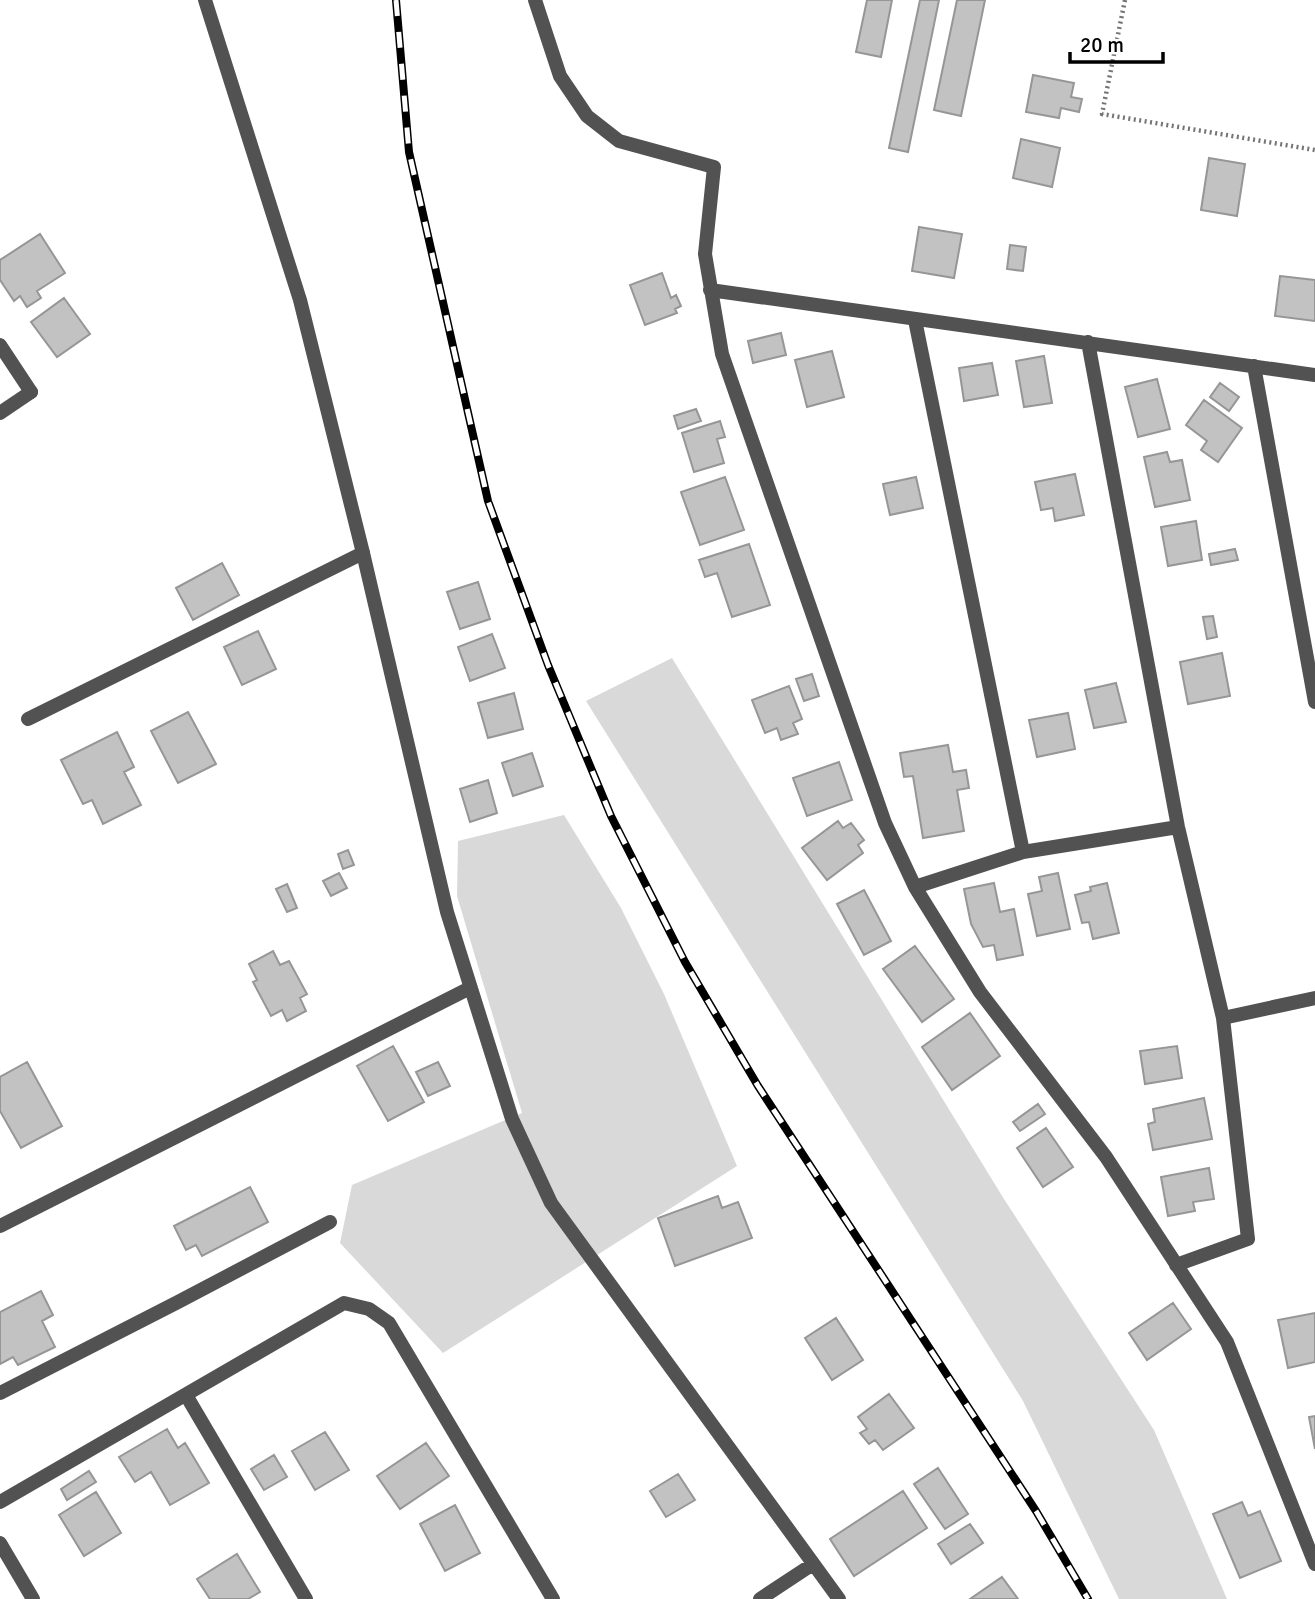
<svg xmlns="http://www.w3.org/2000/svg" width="1315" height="1599" font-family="Signika,sans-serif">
  <rect width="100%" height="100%" fill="#fff"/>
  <path fill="#d9d9d9" d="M672,658L1004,1199L1154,1430L1227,1599H1119L1023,1401L586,701Z
    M564,815L621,908L664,994L737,1166L443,1353L340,1243L352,1185L522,1113L457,896L458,841Z"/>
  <path fill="#c2c2c2" stroke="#969696" stroke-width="2" d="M867,0H892L881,57L856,52Z
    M920,0H939L908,152L889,148Z
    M957,0H985L961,116L934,110Z
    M1033,75L1074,83L1071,97L1082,99L1079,112L1061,108L1059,118L1026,112Z
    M1021,139L1060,148L1052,187L1013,178Z
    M1209,158L1245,164L1237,216L1201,210Z
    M919,227L962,234L954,278L912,271Z
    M40,234L65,273L37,291L41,298L27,307L20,296L14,301L0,280V260Z
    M1010,245L1026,247L1023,271L1007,269Z
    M662,273L671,298L676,295L681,306L675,309L677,313L645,325L630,285Z
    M1280,276L1315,280V321L1275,316Z
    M64,298L90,334L57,357L31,322Z
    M781,333L786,355L753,363L748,341Z
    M832,351L844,397L807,407L795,360Z
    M1044,356L1052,403L1024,407L1016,361Z
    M992,363L998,395L964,401L959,368Z
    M1157,379L1170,429L1138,437L1125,387Z
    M1220,383L1239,397L1229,411L1210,397Z
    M1204,400L1242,428L1218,462L1201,450L1207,441L1186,425Z
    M696,409L701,421L678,429L674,416Z
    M720,421L725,437L717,439L724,463L694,472L682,433Z
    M1167,452L1170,462L1182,460L1190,500L1155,507L1144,457Z
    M1075,474L1084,515L1055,521L1053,508L1041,510L1035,482Z
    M725,477L744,530L700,545L681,492Z
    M916,477L923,508L890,515L883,484Z
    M1196,521L1202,560L1168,566L1161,527Z
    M749,544L770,605L732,617L717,573L705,577L699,560Z
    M1235,549L1238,560L1211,565L1209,554Z
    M222,563L239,595L193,620L176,588Z
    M478,582L490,619L460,629L447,592Z
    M1213,616L1217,637L1207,639L1203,617Z
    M258,631L276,669L242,685L224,647Z
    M492,634L505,668L470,681L458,647Z
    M1222,653L1230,696L1188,704L1180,662Z
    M812,674L819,696L804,701L796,679Z
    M1116,683L1126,722L1094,728L1085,690Z
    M789,686L802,719L793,723L798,734L781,740L777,728L765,733L752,700Z
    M514,693L523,729L488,738L478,703Z
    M188,712L216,764L178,783L151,731Z
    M1068,713L1075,749L1037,757L1029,720Z
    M117,732L134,767L124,772L141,805L103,824L92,800L83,804L61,760Z
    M948,745L953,772L966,770L969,788L957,790L964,831L923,838L913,776L904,777L900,753Z
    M532,753L543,786L513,796L502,763Z
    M839,762L852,800L807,816L793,778Z
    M488,780L497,813L470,822L460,789Z
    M838,821L843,828L851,823L864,840L858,845L863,853L827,880L802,848Z
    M348,850L354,865L343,869L338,854Z
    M339,873L347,888L331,896L323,881Z
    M1058,873L1070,929L1037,936L1028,894L1042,891L1039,877Z
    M994,883L1000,912L1014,909L1023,955L997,960L994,945L983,947L971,924L964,889Z
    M1107,883L1119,933L1093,939L1089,922L1082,923L1075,895L1091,891L1090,887Z
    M287,884L297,908L287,912L276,889Z
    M864,890L891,941L864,955L837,904Z
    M915,946L954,999L922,1022L883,969Z
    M273,951L280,965L289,961L307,994L300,998L306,1011L287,1021L282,1010L271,1016L253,982L257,980L249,964Z
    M970,1013L1000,1056L952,1090L922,1047Z
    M393,1046L424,1102L388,1121L357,1066Z
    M1177,1046L1182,1078L1145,1084L1140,1051Z
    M27,1062L62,1126L21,1148L0,1111V1077Z
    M438,1062L450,1086L428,1096L416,1072Z
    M1204,1098L1212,1139L1153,1150L1148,1124L1155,1122L1153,1109Z
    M1038,1104L1045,1114L1020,1131L1013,1122Z
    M1046,1128L1073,1167L1043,1187L1017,1148Z
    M1209,1168L1214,1199L1193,1202L1195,1211L1168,1216L1161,1177Z
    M250,1187L268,1222L202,1256L196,1245L186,1250L174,1226Z
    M718,1196L722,1208L738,1202L752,1238L675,1266L658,1218Z
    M41,1291L53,1315L42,1321L55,1347L18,1365L13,1357L0,1364V1312Z
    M1173,1303L1191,1329L1147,1360L1129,1333Z
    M1315,1313V1362L1288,1368L1278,1320Z
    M836,1318L863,1360L832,1380L805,1338Z
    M889,1394L914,1428L883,1450L875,1440L869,1444L860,1433L867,1429L858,1417Z
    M1315,1416V1449L1309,1417Z
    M167,1429L178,1448L185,1443L209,1483L170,1505L151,1472L135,1482L119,1457Z
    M325,1432L349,1470L315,1490L292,1451Z
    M426,1443L449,1476L400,1509L377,1476Z
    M274,1455L287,1477L264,1490L251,1469Z
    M938,1468L968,1514L945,1529L914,1484Z
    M89,1471L96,1482L67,1500L61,1489Z
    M678,1474L695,1500L666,1517L650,1491Z
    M903,1491L927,1528L854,1576L830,1539Z
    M96,1492L121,1533L84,1556L59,1515Z
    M1242,1502L1248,1516L1260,1511L1281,1561L1240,1578L1213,1514Z
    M455,1505L480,1553L445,1571L420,1524Z
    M970,1524L983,1543L951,1564L938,1544Z
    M237,1554L260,1592L248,1599H210L197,1579Z
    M1002,1577L1018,1599H970Z"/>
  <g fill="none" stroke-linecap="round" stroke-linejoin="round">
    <path stroke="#747474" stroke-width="4.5" stroke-dasharray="2 3.5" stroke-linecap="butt" d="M1125,0L1102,114L1315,150"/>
    <path stroke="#525252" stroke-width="14" d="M0,345L31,392
      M28,719L363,553
      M0,1393L178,1302L330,1222
      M186,1395L306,1599"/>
    <path stroke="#525252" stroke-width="14" d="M205,0L300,300L363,553L447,912L512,1119L551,1203L839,1599
      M535,0L560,76L587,116L619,141L714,167L705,254L722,354L885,823L915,887L980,992L1106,1157L1227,1342L1315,1564
      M710,290L1315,375
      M915,320L1023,852
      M1088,342L1178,827L1223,1018L1248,1239L1176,1265
      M1254,366L1315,702
      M0,413L31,392
      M915,887L1023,852L1178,827
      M1223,1018L1315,998
      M0,1226L470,988
      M0,1502L344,1303L369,1309L389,1323L553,1599
      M0,1543L33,1599
      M760,1599L813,1564"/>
    <defs>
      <path id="rail" d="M396,0L409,152L488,501L548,665L611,816L685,962L758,1086L1036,1511L1088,1599"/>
    </defs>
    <use href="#rail" stroke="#000" stroke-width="8"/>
    <use href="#rail" stroke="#fff" stroke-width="5" stroke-dasharray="16" stroke-linecap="butt"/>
  </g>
  <path d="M1070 52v10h93v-10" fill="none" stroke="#000000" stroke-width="3.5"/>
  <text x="1080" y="52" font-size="21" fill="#000000" stroke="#ffffff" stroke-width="5" paint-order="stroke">20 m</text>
</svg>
